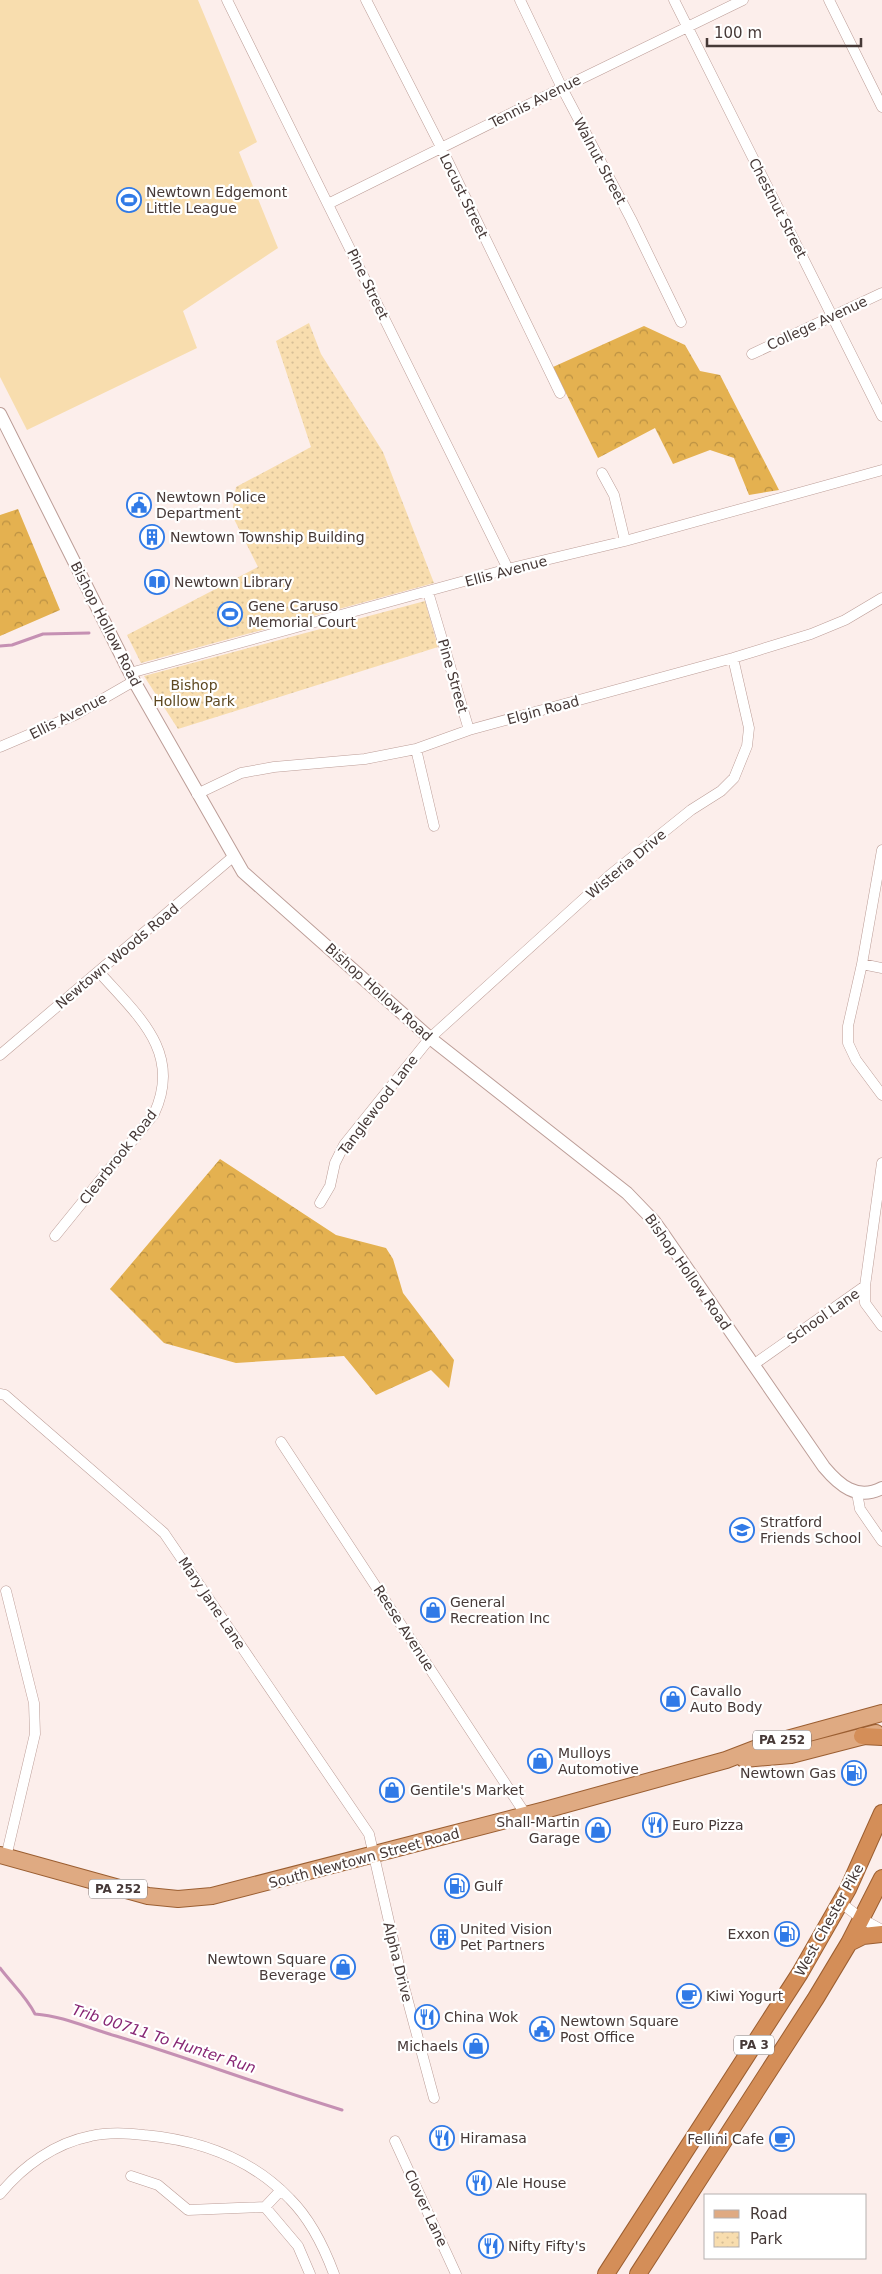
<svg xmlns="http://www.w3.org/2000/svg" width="882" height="2274" font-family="'DejaVu Sans',sans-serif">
  <defs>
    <pattern id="forest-crowns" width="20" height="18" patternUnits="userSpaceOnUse" patternTransform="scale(1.25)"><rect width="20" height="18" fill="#e4b150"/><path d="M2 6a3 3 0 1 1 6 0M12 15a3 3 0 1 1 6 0" fill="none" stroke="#bb9143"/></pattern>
    <pattern id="park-dots" width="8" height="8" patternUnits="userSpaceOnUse" patternTransform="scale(1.25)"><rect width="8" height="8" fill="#f8ddae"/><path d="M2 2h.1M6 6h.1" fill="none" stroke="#d6be96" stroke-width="1.8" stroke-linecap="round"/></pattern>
  </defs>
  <rect width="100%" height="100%" fill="#fceeeb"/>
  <path fill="#f8ddae" d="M0,0H198L257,142L239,152L278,248L183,311L197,348L27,430L0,377Z"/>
  <path fill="url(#forest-crowns)" d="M644,326L685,345L700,371L720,375L779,490L749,495L734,458L710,450L673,464L655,428L598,458L553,367Z
    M18,509L60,610L0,636V515Z
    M220,1159L336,1235L386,1248L393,1259L403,1293L454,1360L449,1388L431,1370L376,1395L344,1356L236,1363L164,1343L110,1289Z"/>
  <path fill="url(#park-dots)" d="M309,323L321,354L383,452L434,583L141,663L127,635L258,567L232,515L236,487L311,447L276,341Z
    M425,601L438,647L178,729L144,676Z"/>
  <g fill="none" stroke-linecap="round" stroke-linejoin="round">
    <path stroke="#c590b3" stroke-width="3" d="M0,646L12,645L43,634L89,633
      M0,1968C12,1984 26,1996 35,2014C63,2016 88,2028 116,2036C192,2059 266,2087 342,2110"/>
    <defs>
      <path id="minor" d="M227,0L508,569
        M366,0L442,149L560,393
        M520,0L562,88L631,219L681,322
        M674,0L882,416
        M829,0L882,107
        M328,204L562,88L743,0
        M752,354L882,293
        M602,473L614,495L625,541
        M428,592L469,730
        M130,673L508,569L625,541L882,470
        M0,747L75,715L134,681
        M416,749L434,826
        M197,794L241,773L274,767L365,759L416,749L469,730L733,658L811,634L845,620L882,598
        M882,850L862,964L848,1026V1043L856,1060L882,1095
        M862,964L882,968
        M0,1055L234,856
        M320,1203L330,1186L335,1163L344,1145L430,1038L610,875L691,810L721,791L734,778L747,746L749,728L733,658
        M55,1236L154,1114C183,1052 137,1015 99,972
        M865,1286V1303L882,1326
        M753,1365L865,1286L882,1163
        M0,1394L5,1395L164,1533L369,1834L403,1983L434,2098
        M281,1442L526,1815
        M857,1493L860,1509L882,1541
        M6,1857L35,1734L34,1703L6,1591
        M841,1903L862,1919L882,1930
        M395,2141L456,2274
        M131,2176L158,2185L188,2210L265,2207
        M281,2190L265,2207L298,2246L310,2274
        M0,2194C23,2166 55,2143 91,2136C108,2132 127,2133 144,2135C199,2140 251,2158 290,2199C311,2220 324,2247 334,2274"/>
      <path id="tertiary" d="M0,414L134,681L243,872L430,1038L627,1193L654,1221L664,1235L824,1467C839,1485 857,1501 882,1488"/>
      <path id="primary" d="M744,1759L791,1755L876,1733
        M0,1855L148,1896L178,1899L212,1896L545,1810L726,1760L765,1745L882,1713"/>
      <path id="trunk" d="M862,1736L882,1737
        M849,1943L863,1936L882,1934
        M606,2274L800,1973L848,1889L882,1813
        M638,2274L816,1998L849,1943L882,1878"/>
    </defs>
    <use href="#minor" stroke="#bc9d97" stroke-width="11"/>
    <use href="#tertiary" stroke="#bc9d97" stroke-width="14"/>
    <use href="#primary" stroke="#9b5e31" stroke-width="18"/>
    <use href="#trunk" stroke="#9b5e31" stroke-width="18"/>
    <use href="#minor" stroke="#fff" stroke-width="10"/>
    <use href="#tertiary" stroke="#fff" stroke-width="12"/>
    <use href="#primary" stroke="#dfaa82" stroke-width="16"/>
    <use href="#trunk" stroke="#d48e58" stroke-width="16"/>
  </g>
  <defs>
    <symbol id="stadium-ring" viewBox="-11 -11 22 22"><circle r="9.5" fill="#fff" stroke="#307ae7" stroke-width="1.5"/><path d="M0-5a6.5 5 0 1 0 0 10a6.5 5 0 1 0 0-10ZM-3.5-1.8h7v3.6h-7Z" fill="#307ae7"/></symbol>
    <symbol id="civic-ring" viewBox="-11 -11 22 22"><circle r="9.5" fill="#fff" stroke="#307ae7" stroke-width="1.5"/><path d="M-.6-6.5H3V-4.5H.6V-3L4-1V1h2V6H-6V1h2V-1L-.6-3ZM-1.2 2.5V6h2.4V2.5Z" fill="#307ae7"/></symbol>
    <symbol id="building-ring" viewBox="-11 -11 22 22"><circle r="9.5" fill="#fff" stroke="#307ae7" stroke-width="1.5"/><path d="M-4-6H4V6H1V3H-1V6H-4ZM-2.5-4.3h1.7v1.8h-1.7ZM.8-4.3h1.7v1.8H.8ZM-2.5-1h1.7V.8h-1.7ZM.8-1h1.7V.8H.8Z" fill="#307ae7"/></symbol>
    <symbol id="library-ring" viewBox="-11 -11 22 22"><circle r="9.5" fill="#fff" stroke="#307ae7" stroke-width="1.5"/><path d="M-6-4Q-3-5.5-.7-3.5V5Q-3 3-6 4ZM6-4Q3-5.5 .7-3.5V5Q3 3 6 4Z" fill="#307ae7"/></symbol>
    <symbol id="school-ring" viewBox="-11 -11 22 22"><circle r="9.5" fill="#fff" stroke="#307ae7" stroke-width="1.5"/><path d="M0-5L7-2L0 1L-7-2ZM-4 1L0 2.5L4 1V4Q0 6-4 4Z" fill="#307ae7"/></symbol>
    <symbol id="shop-ring" viewBox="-11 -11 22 22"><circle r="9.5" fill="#fff" stroke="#307ae7" stroke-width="1.5"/><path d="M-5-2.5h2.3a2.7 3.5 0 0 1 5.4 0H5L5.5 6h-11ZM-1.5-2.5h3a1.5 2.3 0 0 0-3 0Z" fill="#307ae7"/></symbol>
    <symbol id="fuel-ring" viewBox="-11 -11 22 22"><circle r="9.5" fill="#fff" stroke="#307ae7" stroke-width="1.5"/><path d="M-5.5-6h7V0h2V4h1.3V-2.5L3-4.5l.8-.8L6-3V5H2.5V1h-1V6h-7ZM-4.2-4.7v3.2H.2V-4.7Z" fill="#307ae7"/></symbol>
    <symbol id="restaurant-ring" viewBox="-11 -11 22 22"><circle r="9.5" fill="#fff" stroke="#307ae7" stroke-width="1.5"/><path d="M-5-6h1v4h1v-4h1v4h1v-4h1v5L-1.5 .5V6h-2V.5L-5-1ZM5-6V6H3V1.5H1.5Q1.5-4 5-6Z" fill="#307ae7"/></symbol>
    <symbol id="cafe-ring" viewBox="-11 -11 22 22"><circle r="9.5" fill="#fff" stroke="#307ae7" stroke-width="1.5"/><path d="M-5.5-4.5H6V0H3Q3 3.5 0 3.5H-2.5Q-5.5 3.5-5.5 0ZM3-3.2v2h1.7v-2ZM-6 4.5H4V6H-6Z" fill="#307ae7"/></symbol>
  </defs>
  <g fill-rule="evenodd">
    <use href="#stadium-ring" x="115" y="186" width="28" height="28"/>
    <use href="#civic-ring" x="125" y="491" width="28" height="28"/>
    <use href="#building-ring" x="138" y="523" width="28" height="28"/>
    <use href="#library-ring" x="143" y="568" width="28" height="28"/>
    <use href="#stadium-ring" x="216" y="600" width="28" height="28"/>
    <use href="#school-ring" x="728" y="1516" width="28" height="28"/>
    <use href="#shop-ring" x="419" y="1596" width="28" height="28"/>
    <use href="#shop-ring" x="659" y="1685" width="28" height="28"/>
    <use href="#shop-ring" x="526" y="1747" width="28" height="28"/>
    <use href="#fuel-ring" x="840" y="1759" width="28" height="28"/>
    <use href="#shop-ring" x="378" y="1776" width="28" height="28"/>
    <use href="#restaurant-ring" x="641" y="1811" width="28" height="28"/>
    <use href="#shop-ring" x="584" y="1816" width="28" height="28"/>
    <use href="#fuel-ring" x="443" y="1872" width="28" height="28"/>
    <use href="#fuel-ring" x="773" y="1920" width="28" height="28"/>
    <use href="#building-ring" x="429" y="1923" width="28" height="28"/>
    <use href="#shop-ring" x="329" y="1953" width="28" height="28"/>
    <use href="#cafe-ring" x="675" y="1982" width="28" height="28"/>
    <use href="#restaurant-ring" x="413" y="2003" width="28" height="28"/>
    <use href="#civic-ring" x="528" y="2015" width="28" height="28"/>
    <use href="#shop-ring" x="462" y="2032" width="28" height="28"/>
    <use href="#restaurant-ring" x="428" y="2124" width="28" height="28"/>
    <use href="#cafe-ring" x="768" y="2125" width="28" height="28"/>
    <use href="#restaurant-ring" x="465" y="2169" width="28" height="28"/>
    <use href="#restaurant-ring" x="477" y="2232" width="28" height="28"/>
  </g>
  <g text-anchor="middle" stroke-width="4.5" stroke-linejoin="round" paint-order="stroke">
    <g fill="#fff" stroke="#7e7473" stroke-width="1">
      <rect x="753" y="1730.5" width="58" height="19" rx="4"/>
      <rect x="89" y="1879.5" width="58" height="19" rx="4"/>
      <rect x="734" y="2035.5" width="40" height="19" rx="4"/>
    </g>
    <g font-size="12" font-weight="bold" fill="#463937">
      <text x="782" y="1744">PA 252</text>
      <text x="118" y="1893">PA 252</text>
      <text x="754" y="2049">PA 3</text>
    </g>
    <g font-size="14" fill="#463937" stroke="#fff">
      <text transform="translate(535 101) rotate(-27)" y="5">Tennis Avenue</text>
      <text transform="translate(600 161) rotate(62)" y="5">Walnut Street</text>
      <text transform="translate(464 196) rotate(64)" y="5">Locust Street</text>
      <text transform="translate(778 208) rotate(63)" y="5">Chestnut Street</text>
      <text transform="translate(368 284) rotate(64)" y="5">Pine Street</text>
      <text transform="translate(817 323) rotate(-25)" y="5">College Avenue</text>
      <text transform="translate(506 571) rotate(-15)" y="5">Ellis Avenue</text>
      <text transform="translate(106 624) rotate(63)" y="5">Bishop Hollow Road</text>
      <text transform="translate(453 676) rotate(74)" y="5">Pine Street</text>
      <text transform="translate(543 710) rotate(-15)" y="5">Elgin Road</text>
      <text transform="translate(68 716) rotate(-27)" y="5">Ellis Avenue</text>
      <text transform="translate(626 864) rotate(-40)" y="5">Wisteria Drive</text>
      <text transform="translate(117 956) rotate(-40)" y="5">Newtown Woods Road</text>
      <text transform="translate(379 992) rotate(42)" y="5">Bishop Hollow Road</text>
      <text transform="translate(378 1105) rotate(-53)" y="5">Tanglewood Lane</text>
      <text transform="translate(118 1157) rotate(-52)" y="5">Clearbrook Road</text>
      <text transform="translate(688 1272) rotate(55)" y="5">Bishop Hollow Road</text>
      <text transform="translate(823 1316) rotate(-35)" y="5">School Lane</text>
      <text transform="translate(212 1603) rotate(56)" y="5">Mary Jane Lane</text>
      <text transform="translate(404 1628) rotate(57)" y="5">Reese Avenue</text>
      <text transform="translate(364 1858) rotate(-15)" y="5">South Newtown Street Road</text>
      <text transform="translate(829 1920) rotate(-61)" y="5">West Chester Pike</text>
      <text transform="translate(398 1962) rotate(76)" y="5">Alpha Drive</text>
      <text transform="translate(426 2208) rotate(65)" y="5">Clover Lane</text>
    </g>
    <g font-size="14" fill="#463937" stroke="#fff" text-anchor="start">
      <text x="146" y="197">Newtown Edgemont<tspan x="146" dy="16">Little League</tspan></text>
      <text x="156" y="502">Newtown Police<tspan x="156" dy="16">Department</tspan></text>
      <text x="170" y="542">Newtown Township Building</text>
      <text x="174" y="587">Newtown Library</text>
      <text x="248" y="611">Gene Caruso<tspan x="248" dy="16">Memorial Court</tspan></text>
      <text x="760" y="1527">Stratford<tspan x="760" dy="16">Friends School</tspan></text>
      <text x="450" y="1607">General<tspan x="450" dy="16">Recreation Inc</tspan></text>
      <text x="690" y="1696">Cavallo<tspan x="690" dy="16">Auto Body</tspan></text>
      <text x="558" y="1758">Mulloys<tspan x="558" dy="16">Automotive</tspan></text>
      <text x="836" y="1778" text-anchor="end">Newtown Gas</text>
      <text x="410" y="1795">Gentile's Market</text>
      <text x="580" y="1827" text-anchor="end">Shall-Martin<tspan x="580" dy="16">Garage</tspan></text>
      <text x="672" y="1830">Euro Pizza</text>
      <text x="474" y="1891">Gulf</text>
      <text x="460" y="1934">United Vision<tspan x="460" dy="16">Pet Partners</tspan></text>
      <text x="770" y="1939" text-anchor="end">Exxon</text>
      <text x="326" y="1964" text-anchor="end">Newtown Square<tspan x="326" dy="16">Beverage</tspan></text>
      <text x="706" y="2001">Kiwi Yogurt</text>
      <text x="444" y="2022">China Wok</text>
      <text x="560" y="2026">Newtown Square<tspan x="560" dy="16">Post Office</tspan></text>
      <text x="458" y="2051" text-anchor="end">Michaels</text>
      <text x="460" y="2143">Hiramasa</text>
      <text x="764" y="2144" text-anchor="end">Fellini Cafe</text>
      <text x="496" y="2188">Ale House</text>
      <text x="508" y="2251">Nifty Fifty's</text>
    </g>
    <g font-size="14" fill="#5e4921" stroke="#fff">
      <text x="194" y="690">Bishop<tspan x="194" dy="16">Hollow Park</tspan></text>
    </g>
    <g font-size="15" font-style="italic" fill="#872674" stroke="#fff">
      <text transform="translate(164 2039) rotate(18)" y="5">Trib 00711 To Hunter Run</text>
    </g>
  </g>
  <rect x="704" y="2194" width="162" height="65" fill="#ffffff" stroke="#b5b0af"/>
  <rect x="714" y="2210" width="25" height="8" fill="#dfaa82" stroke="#b5b0af"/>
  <text x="750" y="2219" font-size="15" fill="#463937">Road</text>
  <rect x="714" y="2232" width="25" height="15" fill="url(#park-dots)" stroke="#b5b0af"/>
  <text x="750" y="2244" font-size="15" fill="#463937">Park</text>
  <path d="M707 38v8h154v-8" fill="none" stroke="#463937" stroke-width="2.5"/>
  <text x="714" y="38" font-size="15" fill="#463937" stroke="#ffffff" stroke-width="4" paint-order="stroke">100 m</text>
</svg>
